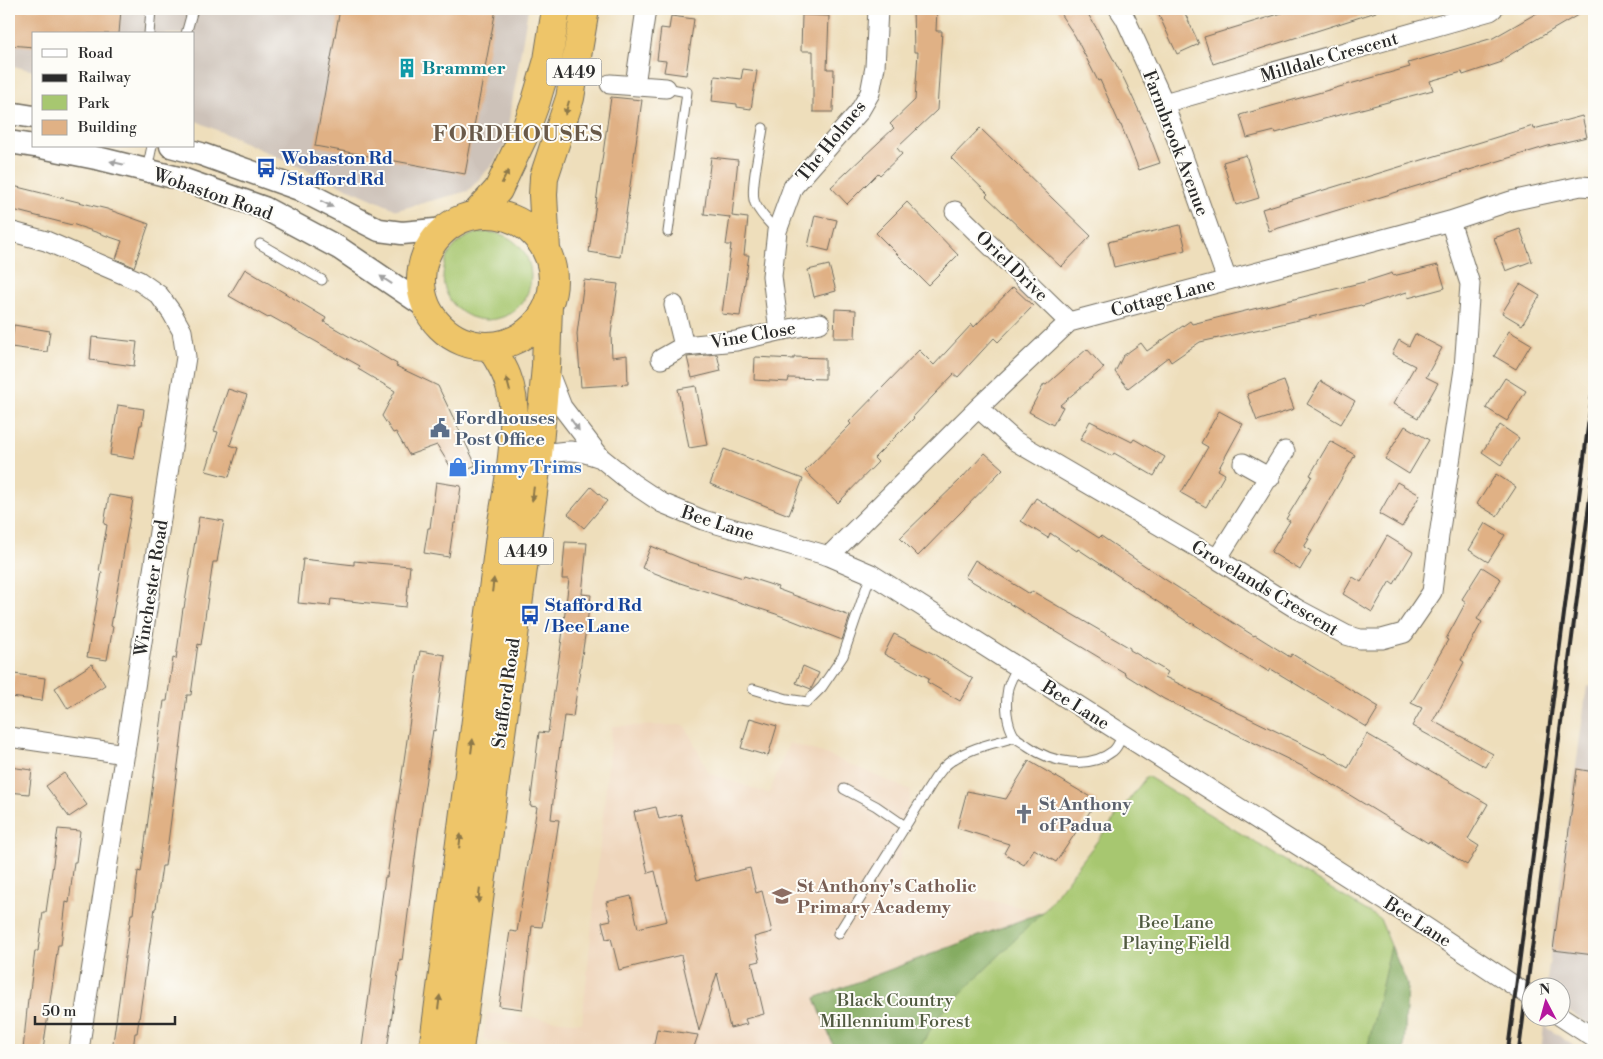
<svg xmlns="http://www.w3.org/2000/svg" width="1603" height="1059" font-family="'Libre Bodoni',serif">
  <rect width="100%" height="100%" fill="#fdfcf7"/>
  <filter id="ink" filterUnits="userSpaceOnUse"><feTurbulence type="fractalNoise" baseFrequency=".02" numOctaves="2"/><feDisplacementMap in="SourceGraphic" scale="10" xChannelSelector="R" yChannelSelector="G"/><feConvolveMatrix kernelMatrix="1 2 1 2 8 2 1 2 1" color-interpolation-filters="sRGB"/></filter>
  <filter id="wash" filterUnits="userSpaceOnUse"><feTurbulence type="fractalNoise" baseFrequency=".0096" numOctaves="4" result="noise"/><feDisplacementMap in="SourceGraphic" scale="20" xChannelSelector="R" yChannelSelector="G"/><feGaussianBlur stdDeviation="1.12" result="paint"/><feColorMatrix in="noise" values="0 0 0 0 0 0 0 0 0 0 0 0 0 0 0 0 0 1.4 0 .05"/><feComposite in="paint" operator="in"/></filter>
  <g filter="url(#wash)">
    <rect width="100%" height="100%" fill="#eedebb"/>
    <path fill="#efd6bc" d="M685,725L709,773L769,794L789,743L826,754L911,791L896,880L1043,912L815,997L835,1050H552L483,1040L487,1013L582,1023L612,726Z"/>
    <path fill="#cdc2b9" d="M9,9H528L505,144L493,164L468,191L397,210L194,120V34H34V71L9,65Z
      M1587,686L1594,687V1028L1561,1007L1560,986H1546Z
      M1544,1026L1580,1050H1541Z"/>
    <path fill="#a7c770" stroke="#69794e" d="M443 276a44 44 0 1 1 88 0a44 44 0 1 1-88 0Z
      M1147,776L1380,919L1407,984L1404,1050H835L815,998L1043,912Z"/>
    <path fill="#85ac62" stroke="#586c46" d="M1043,912L940,1014L918,1050H835L815,998Z
      M1391,946L1407,984L1404,1050H1367Z"/>
    <g id="blocks">
      <path fill="#e0b185" d="M9,9H121L119,34H34V47L9,45Z
        M340,9H496L465,174L315,146Z
        M913,9H937L936,31H942L937,110L897,148L902,154L880,175L878,173L847,204L831,187L894,128L890,124L915,100L918,52H914Z
        M1057,9H1085L1097,29L1125,81L1146,126L1160,163L1139,170L1121,125H1120L1100,80L1098,81L1075,36Z
        M1156,9H1183L1199,44L1177,54Z
        M1295,9H1376V12L1213,64L1204,37Z
        M1544,9H1588L1501,60L1502,62L1463,75L1462,72L1430,81L1433,90L1324,119L1276,133L1275,131L1247,138L1240,115L1410,67L1408,63L1493,38Z
        M802,15L829,16L827,69H834L833,112H813V51H801Z
        M671,16L694,19L686,75L664,72L666,61L657,60L661,28L669,29Z
        M743,69L757,71L751,109L737,107V104L712,101L715,76L741,79Z
        M611,97L642,100L620,257L589,252Z
        M1582,116L1587,137L1548,146L1269,231L1262,209L1533,126L1534,129Z
        M980,128L1091,236L1061,267L986,196L988,194L951,158Z
        M1246,155L1259,198L1236,205L1223,162Z
        M711,157L738,160L732,216L748,218L744,255H749L740,316L722,314L731,245H726L730,217L704,214Z
        M9,185L107,209L149,224L134,267L116,259L122,241L72,224V225L9,209Z
        M907,202L958,255L928,285L876,233Z
        M815,215L837,220L829,251L808,246Z
        M1180,225L1186,250L1114,267L1108,242Z
        M1520,229L1532,261L1506,271L1494,238Z
        M829,265L836,291L814,297L808,270Z
        M1438,265L1445,288L1408,298L1407,292L1362,306L1361,305L1265,328L1200,342L1171,362L1168,357L1128,388L1115,372L1123,356L1141,343L1147,351L1190,321L1192,324L1364,282L1392,273L1393,276Z
        M245,269L326,318L324,322L397,364L396,366L438,386L476,465L455,474L437,445L409,455L396,432L393,433L382,416L395,391L358,369L360,366L270,316L268,318L229,296Z
        M584,280L618,284L611,334L612,357L627,355L628,384L581,387L577,334Z
        M1520,284L1540,296L1522,325L1502,313Z
        M1013,287L1033,306L998,342L994,338L958,377L954,374L913,417L914,418L874,458L878,462L838,503L805,471L851,424L849,422L919,350L934,365L972,324L974,327Z
        M835,309L856,310L855,338H834Z
        M14,325L50,331L47,352L11,347Z
        M1509,331L1531,344L1516,369L1494,356Z
        M1415,334L1442,348L1426,377L1438,383L1418,418L1393,404L1415,366L1392,354L1399,340L1409,346Z
        M92,337L137,342L134,366L90,360Z
        M1087,349L1104,368L1060,405L1063,407L1053,425L1029,412L1044,384L1046,385Z
        M717,354L721,371L692,378L687,357Z
        M755,357L794,359V357L825,358V379L789,378L788,382L754,380Z
        M1505,378L1526,391L1507,421L1486,408Z
        M1284,381L1294,409L1257,421L1247,394Z
        M1321,381L1355,401L1341,424L1307,404Z
        M696,386L707,445L689,448L678,389Z
        M228,389L247,395L230,445L238,448L229,477L206,471L218,432L214,431Z
        M118,405L144,409L142,425H140L134,459L110,455Z
        M1219,411L1243,424L1218,470L1225,474L1206,507L1181,493L1208,447L1201,443Z
        M1090,421L1132,442L1134,439L1165,457L1154,476L1114,453L1112,456L1080,440Z
        M1500,425L1519,438L1501,465L1482,452Z
        M1405,426L1429,440L1409,474L1385,459Z
        M1330,441L1355,455L1307,539H1309L1304,547L1311,551L1300,570L1271,552L1290,521L1286,519L1312,476L1310,475Z
        M724,449L803,479L789,515L710,484Z
        M985,453L1003,469L918,556L900,538L961,479Z
        M1496,474L1516,487L1497,516L1477,504Z
        M436,482L461,486L456,523H454L449,557L424,553L428,528H430Z
        M1397,482L1420,495L1402,527L1379,514Z
        M591,487L607,501L584,528L568,514Z
        M109,495L133,499L111,626L113,627L107,660L87,657L102,572L99,571L107,525L104,524Z
        M1036,498L1099,538L1101,536L1166,580L1254,636L1255,635L1290,657L1292,654L1379,707L1367,727L1271,669L1269,672L1192,623L1191,624L1078,549L1077,551L1050,533L1048,538L1021,521Z
        M199,517L224,521L217,562H213L201,645L198,644L191,695H187L165,866H162L156,908H155L137,1033H135L133,1050H112L131,914H133L138,871L141,872L164,701H167L173,658L176,659L183,608H184Z
        M1485,523L1505,535L1488,562L1469,550Z
        M1387,536L1413,552L1394,584L1390,581L1372,612L1343,594L1353,577L1361,582Z
        M565,542L587,543L582,594L591,595L573,717L564,716L556,775L551,819L559,820L549,887L542,927L532,926L522,1009L499,1006L510,931L517,932L537,807L530,806L539,732L548,733L562,638L569,579H562Z
        M651,546L690,562L743,578L744,576L778,587L777,589L850,616L842,640L776,614L680,583L642,568Z
        M303,559L354,565V561L410,566L406,607L331,599L330,606L298,603Z
        M975,560L1030,594L1032,591L1130,648V650L1168,672L1165,677L1323,754L1324,753L1348,768L1367,734L1488,804L1468,839L1479,846L1467,865L1429,841L1428,843L1304,767L1164,699L1124,674L1125,673L965,577Z
        M1482,567L1501,579L1477,619L1482,622L1461,660L1464,662L1433,721L1493,754L1486,767L1412,726L1422,708L1411,703L1448,640L1446,639L1466,602L1462,599Z
        M894,634L932,653L973,679L960,701L927,682L929,678L884,654Z
        M420,651L445,655L435,731L433,730L418,834L402,961L400,960L387,1050H385L362,1047L385,877H387Z
        M92,664L105,685L68,709L55,688Z
        M803,666L819,673L811,689L796,683Z
        M14,674L45,678L42,701L11,697Z
        M750,718L777,726L768,756L741,748Z
        M1029,761L1097,801L1056,862L1034,849L1024,865L1004,853L1009,844L957,828L967,791L1006,799Z
        M9,767L32,770L29,794L9,792Z
        M1577,769L1594,772V955L1553,950Z
        M64,773L87,805L69,817L46,786Z
        M656,807L659,819L681,814L697,880L750,868L756,893L762,891L772,932L754,937L760,961L752,963L764,1014L745,1019L747,1024L730,1028L717,973L699,1031L681,955L619,970L611,938L606,939L602,922L611,920L606,902L631,896L638,928L667,921L655,871L648,873L634,812Z
        M58,829L80,831L76,862H74L69,903L66,902L61,945H58L43,1050H23L28,999H29L35,951H38L43,912H46Z
        M657,1029L698,1035L693,1050H653Z"/>
    </g>
  </g>
  <g filter="url(#ink)">
    <use href="#blocks" fill-opacity="0" stroke="#6f6a5d" stroke-width="1"/>
    <g fill="none" stroke-linecap="round" stroke-linejoin="round">
      <defs>
        <path id="service" d="M149,34L151,9
          M186,34L193,9
          M666,88L687,92L668,232
          M763,128C761,144 749,190 755,203C760,214 769,223 777,231
          M147,170L152,146
          M260,244L322,280
          M1017,667C1014,674 1010,681 1008,688C1005,703 1006,724 1015,737C1018,740 1024,743 1028,746C1051,763 1089,770 1113,751C1118,747 1120,740 1123,734
          M753,689L787,699L807,702L822,687L843,656L871,574
          M844,789L876,806L905,826
          M838,934L929,788C933,781 938,774 943,768C961,749 992,744 1016,737"/>
        <path id="minor" d="M1119,9L1125,18L1164,103L1227,280
          M610,84L666,88
          M635,85L646,9
          M1164,103L1490,11L1493,9
          M955,211L1069,322
          M9,231L46,241L139,281L159,295L172,313L182,331L186,357L79,1050
          M674,305L684,346
          M779,331L772,276L777,231L793,187L859,112L870,93L875,67L878,9
          M661,359L684,346L736,341L779,331L820,323
          M548,371L562,407L601,458L632,483L662,503L703,520L829,556L871,574L1403,912L1530,996
          M978,408L1015,441L1217,559L1297,609L1346,635L1360,639H1382L1404,633L1432,592L1439,536L1464,369L1470,284L1450,221
          M538,455C566,450 574,448 601,458
          M1243,463L1270,478
          M829,556L978,408L1069,322L1395,236L1450,221L1511,201L1581,186L1594,187
          M1217,559L1285,451
          M9,737L125,754
          M1560,1016L1594,1038"/>
        <path id="tertiary" d="M9,113L34,117
          M9,142L34,146
          M36,146L101,159L182,179L264,208L339,248L426,307
          M171,146L201,154L299,189L379,230L402,233L446,229"/>
        <path id="trunk" d="M421 280a66 66 0 1 1 132 0a66 66 0 1 1-132 0Z
          M475,215L498,190L523,137L536,101L548,60L556,9
          M546,250L543,195L544,177L570,98L585,9
          M433,1050L501,528C508,486 523,417 507,377C503,366 496,356 490,346
          M459,1050L538,455L546,366L548,306"/>
      </defs>
      <use href="#service" stroke="#6f6a5d" stroke-width="11"/>
      <use href="#minor" stroke="#6f6a5d" stroke-width="21"/>
      <use href="#tertiary" stroke="#6f6a5d" stroke-width="25"/>
      <use href="#trunk" stroke="#6f6a5d" stroke-width="30"/>
      <use href="#service" stroke="#fff" stroke-width="9"/>
      <use href="#minor" stroke="#fff" stroke-width="19"/>
      <use href="#tertiary" stroke="#fff" stroke-width="22"/>
      <use href="#trunk" stroke="#eec569" stroke-width="28"/>
      <path stroke="#2b2b2b" stroke-width="4" d="M1508,1050L1594,380
        M1519,1050L1594,466"/>
    </g>
    <defs><path id="oneway-solid" d="M-6-.8H1V-3.2L6.5 0L1 3.2V.8H-6Z" transform="scale(1.25)"/></defs>
    <g fill="#8c784a">
      <use href="#oneway-solid" transform="translate(567 108) rotate(106)"/>
      <use href="#oneway-solid" transform="translate(505 177) rotate(-63)"/>
      <use href="#oneway-solid" transform="translate(508 384) rotate(-105)"/>
      <use href="#oneway-solid" transform="translate(533 494) rotate(97)"/>
      <use href="#oneway-solid" transform="translate(493 585) rotate(-83)"/>
      <use href="#oneway-solid" transform="translate(472 746) rotate(-83)"/>
      <use href="#oneway-solid" transform="translate(460 841) rotate(-83)"/>
      <use href="#oneway-solid" transform="translate(479 896) rotate(97)"/>
      <use href="#oneway-solid" transform="translate(439 1002) rotate(-83)"/>
    </g>
    <g fill="#a0a0a0">
      <use href="#oneway-solid" transform="translate(117 163) rotate(-166)"/>
      <use href="#oneway-solid" transform="translate(327 204) rotate(26)"/>
      <use href="#oneway-solid" transform="translate(386 280) rotate(-146)"/>
      <use href="#oneway-solid" transform="translate(575 425) rotate(54)"/>
    </g>
  </g>
  <defs>
    <symbol id="building-bare" viewBox="-9 -9 18 18"><path d="M-4-6H4V6H1V3H-1V6H-4ZM-2.5-4.3h1.7v1.8h-1.7ZM.8-4.3h1.7v1.8H.8ZM-2.5-1h1.7V.8h-1.7ZM.8-1h1.7V.8H.8Z" fill="#0f9aa8" stroke="#fdfcf7" stroke-width="2.5" paint-order="stroke"/></symbol>
    <symbol id="bus-bare" viewBox="-9 -9 18 18"><path d="M-5-6H5V4H4V6H2V4H-2V6H-4V4H-5ZM-3.5-4V0h7V-4ZM-3.5 1.2v1.5H-2V1.2ZM2 1.2v1.5H3.5V1.2Z" fill="#1a4fb4" stroke="#fdfcf7" stroke-width="2.5" paint-order="stroke"/></symbol>
    <symbol id="civic-bare" viewBox="-9 -9 18 18"><path d="M-.6-6.5H3V-4.5H.6V-3L4-1V1h2V6H-6V1h2V-1L-.6-3ZM-1.2 2.5V6h2.4V2.5Z" fill="#5c6f8a" stroke="#fdfcf7" stroke-width="2.5" paint-order="stroke"/></symbol>
    <symbol id="shop-bare" viewBox="-9 -9 18 18"><path d="M-5-2.5h2.3a2.7 3.5 0 0 1 5.4 0H5L5.5 6h-11ZM-1.5-2.5h3a1.5 2.3 0 0 0-3 0Z" fill="#3f7fe0" stroke="#fdfcf7" stroke-width="2.5" paint-order="stroke"/></symbol>
    <symbol id="church-bare" viewBox="-9 -9 18 18"><path d="M-1.2-6h2.4v3.5h3.3v2.4h-3.3V6h-2.4V-.1h-3.3v-2.4h3.3Z" fill="#6b7280" stroke="#fdfcf7" stroke-width="2.5" paint-order="stroke"/></symbol>
    <symbol id="school-bare" viewBox="-9 -9 18 18"><path d="M0-5L7-2L0 1L-7-2ZM-4 1L0 2.5L4 1V4Q0 6-4 4Z" fill="#8d6e63" stroke="#fdfcf7" stroke-width="2.5" paint-order="stroke"/></symbol>
  </defs>
  <g fill-rule="evenodd">
    <use href="#building-bare" x="393" y="54" width="28" height="28"/>
    <use href="#bus-bare" x="252" y="154" width="28" height="28"/>
    <use href="#civic-bare" x="426" y="414" width="28" height="28"/>
    <use href="#shop-bare" x="444" y="453" width="28" height="28"/>
    <use href="#bus-bare" x="516" y="601" width="28" height="28"/>
    <use href="#church-bare" x="1010" y="800" width="28" height="28"/>
    <use href="#school-bare" x="768" y="882" width="28" height="28"/>
  </g>
  <g text-anchor="middle" stroke-width="4" stroke-linejoin="round" paint-order="stroke">
    <g fill="#fdfcf7" stroke="#6a6a68" stroke-width="1">
      <rect x="546.5" y="58.5" width="55" height="27" rx="4"/>
      <rect x="498.5" y="537.5" width="55" height="27" rx="4"/>
    </g>
    <g font-size="16" font-weight="bold" fill="#2b2b2b">
      <text x="574" y="78">A449</text>
      <text x="526" y="557">A449</text>
    </g>
    <g font-size="18" fill="#2b2b2b" stroke="#fdfcf7">
      <text transform="translate(1329 57) rotate(-16)" y="6">Milldale Crescent</text>
      <text transform="translate(831 141) rotate(-51)" y="6">The Holmes</text>
      <text transform="translate(1176 143) rotate(69)" y="6">Farmbrook Avenue</text>
      <text transform="translate(213 194) rotate(19)" y="6">Wobaston Road</text>
      <text transform="translate(1012 266) rotate(44)" y="6">Oriel Drive</text>
      <text transform="translate(1163 297) rotate(-15)" y="6">Cottage Lane</text>
      <text transform="translate(753 335) rotate(-10)" y="6">Vine Close</text>
      <text transform="translate(718 523) rotate(18)" y="6">Bee Lane</text>
      <text transform="translate(151 588) rotate(-81)" y="6">Winchester Road</text>
      <text transform="translate(1265 588) rotate(31)" y="6">Grovelands Crescent</text>
      <text transform="translate(506 693) rotate(-82)" y="6">Stafford Road</text>
      <text transform="translate(1076 705) rotate(32)" y="6">Bee Lane</text>
      <text transform="translate(1418 922) rotate(33)" y="6">Bee Lane</text>
    </g>
    <g font-size="18" font-weight="bold" fill="#0d838f" stroke="#fdfcf7" text-anchor="start">
      <text x="422" y="74">Brammer</text>
    </g>
    <g font-size="18" font-weight="bold" fill="#164399" stroke="#fdfcf7" text-anchor="start">
      <text x="281" y="164">Wobaston Rd<tspan x="281" dy="21">/ Stafford Rd</tspan></text>
      <text x="545" y="611">Stafford Rd<tspan x="545" dy="21">/ Bee Lane</tspan></text>
    </g>
    <g font-size="18" font-weight="bold" fill="#4e5e75" stroke="#fdfcf7" text-anchor="start">
      <text x="455" y="424">Fordhouses<tspan x="455" dy="21">Post Office</tspan></text>
    </g>
    <g font-size="18" font-weight="bold" fill="#366cbe" stroke="#fdfcf7" text-anchor="start">
      <text x="473" y="473">Jimmy Trims</text>
    </g>
    <g font-size="18" font-weight="bold" fill="#5b616d" stroke="#fdfcf7" text-anchor="start">
      <text x="1039" y="810">St Anthony<tspan x="1039" dy="21">of Padua</tspan></text>
    </g>
    <g font-size="18" font-weight="bold" fill="#785e54" stroke="#fdfcf7" text-anchor="start">
      <text x="797" y="892">St Anthony's Catholic<tspan x="797" dy="21">Primary Academy</tspan></text>
    </g>
    <g font-size="18" fill="#505a40" stroke="#fdfcf7">
      <text x="1176" y="928">Bee Lane<tspan x="1176" dy="21">Playing Field</tspan></text>
      <text x="895" y="1006">Black Country<tspan x="895" dy="21">Millennium Forest</tspan></text>
    </g>
    <g font-size="22" font-weight="bold" letter-spacing="1" fill="#6a5a4a" stroke="#fdfcf7">
      <text x="518" y="141">FORDHOUSES</text>
    </g>
  </g>
  <rect width="1603" height="1059" fill="none" stroke="#fdfcf7" stroke-width="30"/>
  <rect x="32" y="32" width="162" height="115" fill="#fdfcf7" stroke="#a9a8a5"/>
  <rect x="42" y="49" width="25" height="8" fill="#ffffff" stroke="#a9a8a5"/>
  <text x="78" y="58" font-size="15" fill="#2b2b2b">Road</text>
  <rect x="42" y="74" width="25" height="8" fill="#2b2b2b" stroke="#a9a8a5"/>
  <text x="78" y="82" font-size="15" fill="#2b2b2b">Railway</text>
  <rect x="42" y="95" width="25" height="15" fill="#a7c770" stroke="#a9a8a5"/>
  <text x="78" y="108" font-size="15" fill="#2b2b2b">Park</text>
  <rect x="42" y="120" width="25" height="15" fill="#e0b185" stroke="#a9a8a5"/>
  <text x="78" y="132" font-size="15" fill="#2b2b2b">Building</text>
  <g transform="translate(1546 1002) rotate(354)"><circle r="24" fill="#fdfcf7" stroke="#a9a8a5"/>
  <path d="M0-4L9 19L0 12L-9 19Z" fill="#b5179e"/>
  <text y="-8" font-size="14" font-weight="bold" text-anchor="middle" fill="#2b2b2b">N</text>
  </g>
  <path d="M35 1016v8h140v-8" fill="none" stroke="#2b2b2b" stroke-width="2.5"/>
  <text x="42" y="1016" font-size="15" fill="#2b2b2b" stroke="#fdfcf7" stroke-width="4" paint-order="stroke">50 m</text>
</svg>
